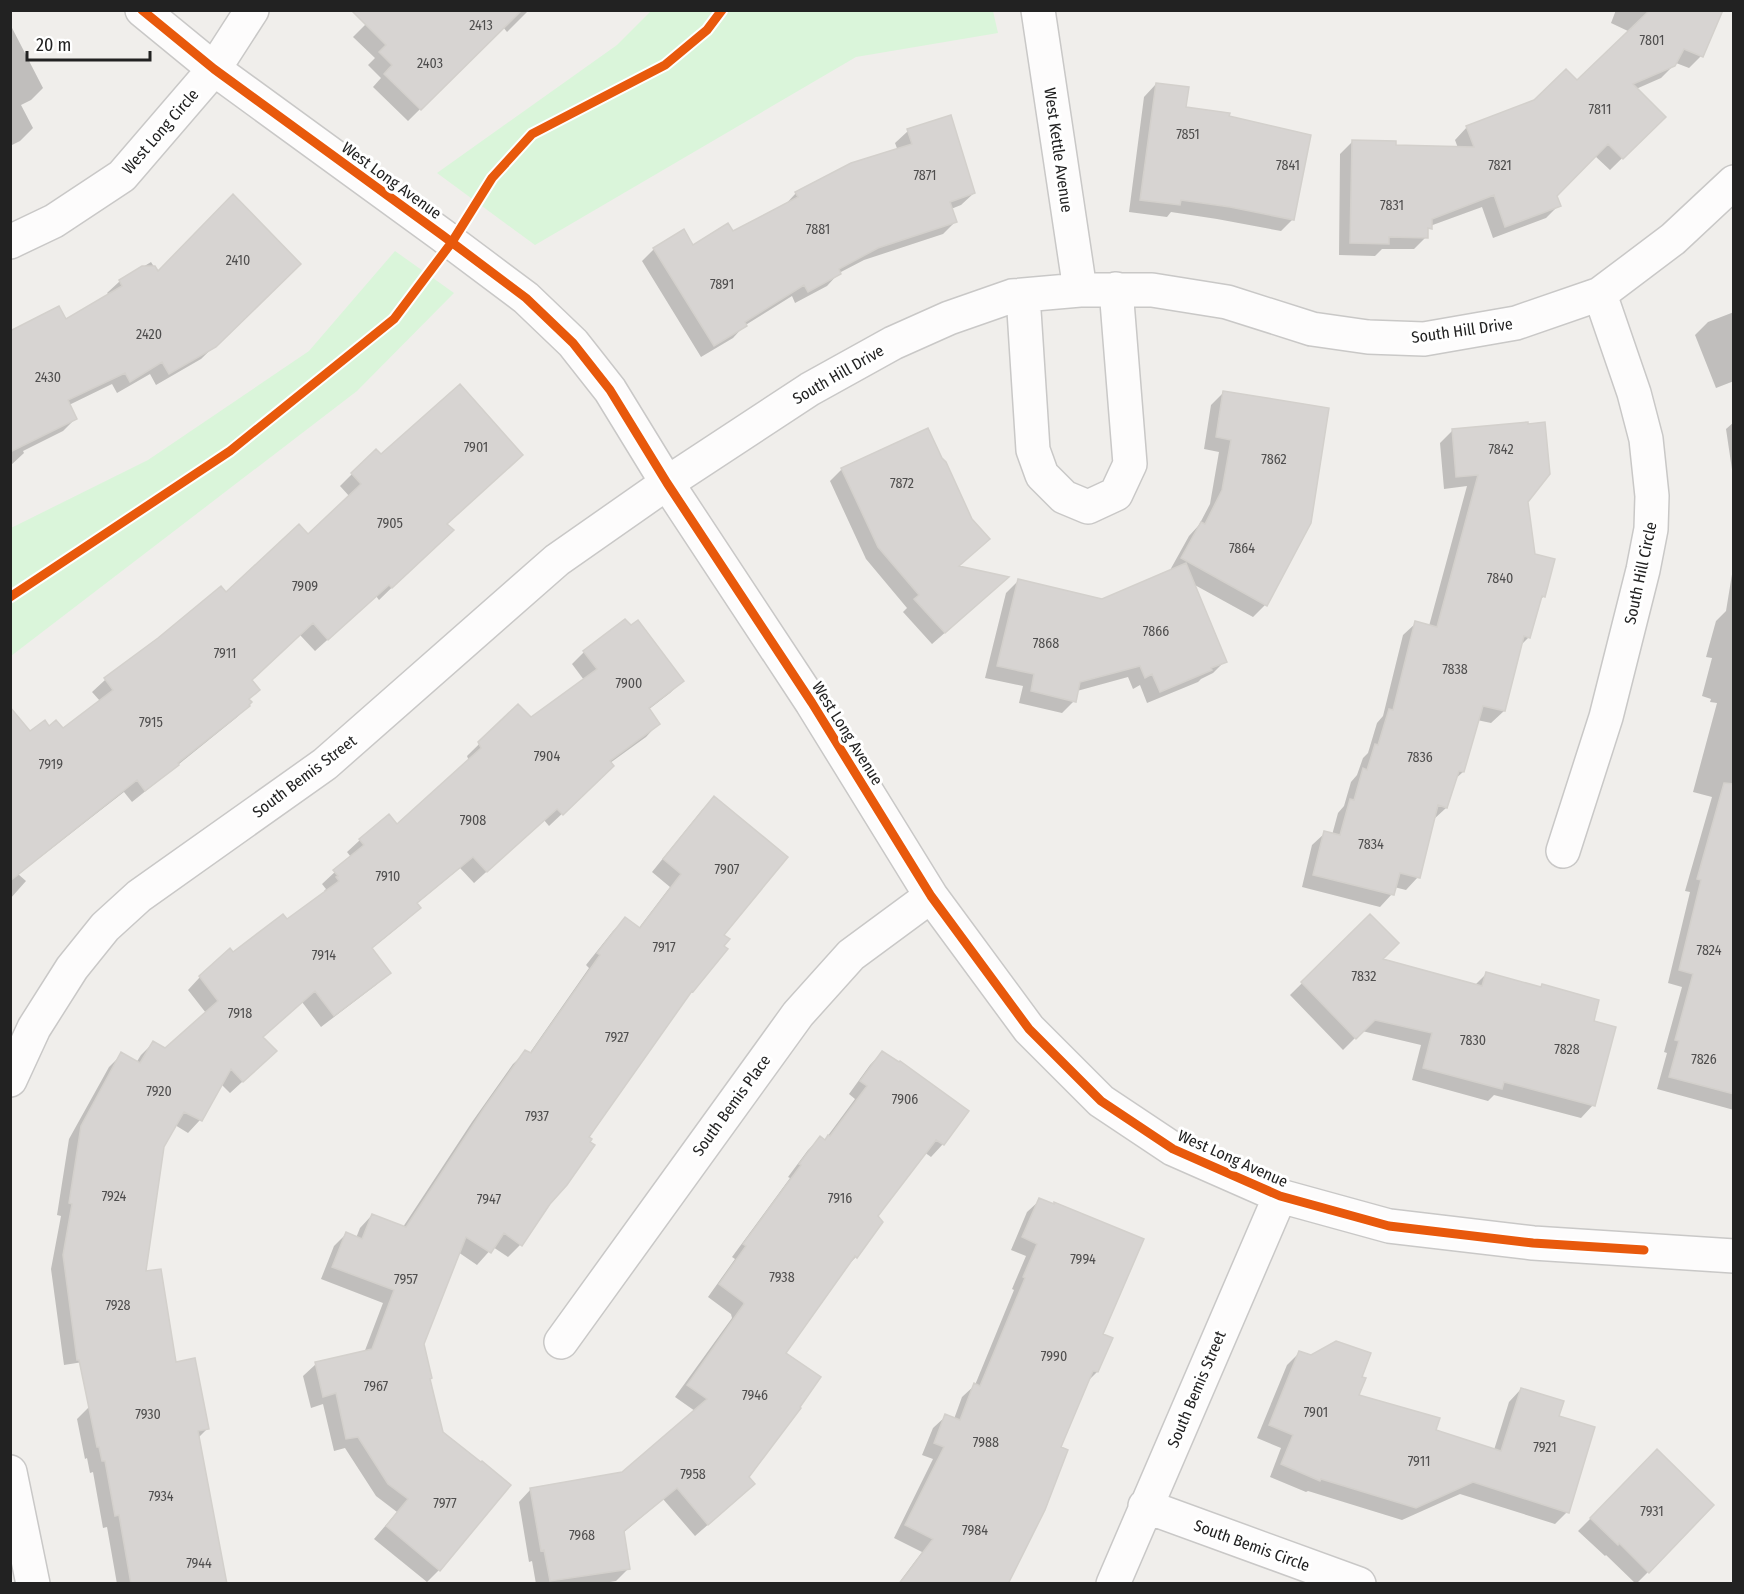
<svg xmlns="http://www.w3.org/2000/svg" width="1744" height="1594" font-family="'Fira Sans Condensed',sans-serif">
  <rect width="100%" height="100%" fill="#f0eeeb"/>
  <path fill="#daf5da" d="M651,11H993L998,33L856,57L535,245L437,173L617,45Z
    M395,251L454,293L357,391L11,656V528L148,460L309,351Z"/>
  <path fill="#0003" d="M374,10H529L507,32L503,27L408,121L373,87L381,78L368,65L375,58L353,37L372,18Z
    M1616,10H1721L1701,56L1689,68L1676,63L1661,78L1636,89L1664,117L1610,170L1595,156L1555,195L1559,205L1546,218L1493,238L1482,207L1430,226L1426,232V237L1414,249H1382L1375,256L1339,255L1340,154L1352,142L1395,146L1458,148L1455,140L1467,127L1534,102L1577,82L1630,32L1611,23Z
    M10,24L43,88L31,100L21,105L33,128L20,141L10,146Z
    M1156,84L1184,108L1293,219L1281,231L1217,219L1171,212L1167,217L1129,212L1144,97Z
    M950,117L974,193L961,205L951,209L955,222L943,234L864,260L839,273L827,286L795,303L792,296L744,326L733,338L701,357L642,261L654,249L692,247L732,233L784,206L796,193L898,151L895,143L908,131Z
    M151,262L158,273L299,264L201,359L156,385L150,374L117,393L112,384L69,405L75,419L63,431L23,451L24,453L10,466V367L66,321L109,295L107,293L120,281Z
    M1734,312V381L1716,388L1695,335L1708,322Z
    M1223,393L1265,605L1253,617L1193,584L1225,661L1213,673L1201,679L1198,682L1147,703L1140,685L1133,689L1128,677L1077,691L1074,701L1062,713L1019,703L1023,686L985,678L1006,593L1018,581L1102,601L1169,572L1189,536L1199,525L1210,504L1219,452L1204,449L1211,405Z
    M1734,422V483L1726,429Z
    M1452,431L1527,502L1533,555L1544,596L1538,602L1529,637L1520,646L1504,711L1491,723L1477,720L1463,772L1454,780L1446,808L1433,820L1418,877L1406,890L1394,887L1392,894L1380,907L1302,887L1312,845L1325,833L1332,835L1338,813L1344,806L1351,782L1357,775L1363,758L1368,753L1377,723L1383,716L1403,635L1416,623L1429,626L1467,486L1444,489L1440,443Z
    M842,469L958,567L995,589L932,644L903,612L907,608L866,559L830,481Z
    M352,474L446,524L439,542L379,600L376,596L315,651L300,635L250,680L258,690L248,700V706L236,718L132,802L124,792L38,859L10,823L30,733L49,728L62,730L100,701L92,692L105,680L159,639L308,536L350,497L340,486Z
    M1734,562V1110L1657,1089L1667,1053L1664,1052L1682,987L1668,983L1690,892L1685,891L1712,797L1693,792L1717,703L1710,702L1711,699L1702,696L1712,658L1706,657L1716,621L1726,611Z
    M584,652L682,681L670,693L648,710L658,724L646,737L610,763L600,778L549,826L544,820L474,883L460,868L416,904L419,907L407,920L371,949L389,973L376,985L321,1027L302,1002L262,1037L263,1063L230,1093L221,1084L200,1120L188,1133L175,1125L163,1146L144,1272L175,1364L207,1429L198,1438L226,1584H117L107,1527L103,1528L93,1472L90,1473L87,1458L85,1459L77,1419L89,1407L127,1355L64,1365L51,1269L61,1216L57,1215L69,1139L109,1067L122,1054L136,1063L141,1055L153,1043L165,1050L206,1013L188,990L200,977L233,954L286,921L326,893L324,891L326,889L322,884L351,857L347,852L360,840L388,816L396,826L469,761L467,756L518,706L531,719L584,680L572,664Z
    M714,798L722,935L692,991L686,997L587,1138L549,1203L520,1245L508,1257L493,1247L477,1265L458,1252L423,1344L429,1380L439,1570L427,1582L374,1539L397,1512L376,1496L345,1448L334,1451L323,1404L311,1408L303,1376L316,1364L364,1353L383,1303L321,1279L334,1246L346,1234L356,1238L360,1228L372,1215L403,1227L472,1122L513,1064L526,1052L529,1054L589,968L586,965L613,931L625,919L638,929L670,887L652,872L702,810Z
    M10,867L26,881L10,899Z
    M1370,916L1381,960L1474,986L1486,974L1592,1022L1593,1105L1581,1118L1494,1095L1488,1101L1412,1080L1421,1045L1362,1031L1343,1050L1290,995Z
    M882,1052L967,1111L943,1144L931,1157L924,1152L876,1216L856,1257L844,1269L784,1353L741,1496L695,1536L663,1499L623,1533L629,1568L616,1581L598,1584H536L532,1561L529,1562L519,1502L531,1489L623,1474L695,1411L675,1397L732,1318L731,1314L708,1297L735,1259L732,1257L790,1178L788,1177L808,1150L820,1138L824,1141L855,1099L849,1094L870,1065Z
    M1040,1200L1101,1334L1097,1372L1086,1383L1006,1584H898L922,1552L894,1538L933,1459L922,1455L933,1428L946,1416L954,1419L962,1397L975,1385L1014,1290L1012,1289L1026,1256L1011,1250L1027,1212Z
    M1300,1352L1360,1378L1357,1396L1434,1431L1494,1450L1509,1402L1521,1389L1557,1417L1567,1512L1555,1524L1460,1494L1402,1520L1308,1491L1306,1492L1270,1477L1281,1448L1257,1438L1287,1365Z
    M1657,1452L1648,1572L1636,1584L1606,1555L1605,1556L1578,1531Z"/>
  <path fill="#d7d4d2" stroke="#d3d0cc" stroke-width="1.5" d="M351,10H522L421,110L384,74L392,65L379,52L386,45Z
    M1650,10H1723L1703,57L1684,49L1675,66L1633,84L1666,117L1623,159L1608,144L1557,196L1561,206L1505,227L1494,195L1432,219V229L1428,228V238L1389,237V244L1350,243L1352,140L1396,141V145L1474,147L1466,126L1534,100L1566,69L1577,80Z
    M1156,83L1189,87L1186,107L1230,113L1229,116L1311,135L1294,220L1230,207L1181,200L1180,205L1140,200Z
    M951,115L975,193L950,202L957,222L878,248L839,269L841,274L808,292L804,285L745,322L747,326L714,346L653,248L684,229L693,245L728,223L733,231L798,197L795,192L851,163L912,144L907,129Z
    M233,194L301,264L216,347L169,374L162,362L130,382L125,373L68,400L77,419L10,452V331L59,306L66,319L122,286L119,280L142,266H155L158,271Z
    M460,384L523,455L447,524L454,530L392,588L389,585L328,640L313,623L252,680L260,690L249,699L252,702L249,705L250,706L178,763L179,765L145,791L137,780L10,881V707L30,731L45,720L49,726L56,720L63,728L113,690L104,678L158,638L221,586L226,592L299,524L308,534L361,484L351,473L376,449L381,454Z
    M1223,391L1329,408L1311,523L1267,606L1181,558L1201,522L1205,524L1222,490L1231,440L1216,437Z
    M1528,422V424L1545,422L1550,474L1528,502L1535,554L1555,559L1545,597L1542,596L1530,638L1524,636L1505,711L1483,706L1464,772L1459,771L1447,808L1438,805L1420,878L1400,873L1394,895L1313,875L1324,831L1340,835L1350,799L1354,800L1363,768L1367,770L1375,744L1378,745L1389,709L1393,710L1415,621L1437,627L1478,475L1456,477L1452,429Z
    M928,428L942,458L946,462L972,519L990,539L959,566L1009,577L945,633L914,599L919,595L878,547L841,468Z
    M1186,563L1227,662L1211,668L1212,670L1160,692L1152,674L1145,678L1140,666L1080,682L1076,702L1031,691L1034,674L997,666L1018,579L1102,599Z
    M625,619L631,625L638,620L684,681L649,708L660,724L610,761L614,766L563,815L557,809L487,872L473,857L417,903L421,908L372,948L391,973L334,1016L315,991L263,1037L277,1051L243,1082L231,1069L202,1121L184,1112L164,1147L146,1271L161,1269L176,1362L195,1358L209,1429L198,1431L227,1584H131L119,1515L115,1516L105,1461H102L99,1447H97L79,1360H77L63,1255L72,1204L69,1203L81,1126L121,1052L140,1063L153,1041L165,1048L218,1001L199,976L230,948L233,952L283,914L287,919L339,881L336,877L338,876L333,870L364,845L359,839L389,814L397,824L481,748L478,742L518,704L531,717L597,669L583,651Z
    M1724,783L1734,784V1094L1669,1077L1679,1041L1675,1040L1693,974L1679,970L1701,880L1697,879Z
    M714,796L788,857L724,935L730,939L724,946L728,949L693,992L692,991L589,1137L592,1139L590,1142L595,1145L567,1185L550,1204L522,1246L504,1233L491,1253L466,1237L424,1344L432,1378L430,1379L443,1432L481,1462L482,1461L511,1485L440,1571L386,1526L408,1499L388,1484L358,1437L346,1439L336,1393L323,1397L315,1362L372,1349L394,1290L332,1267L346,1232L362,1239L372,1214L406,1227L484,1108L525,1050L531,1053L600,955L597,953L625,917L640,928L681,874L663,859Z
    M1370,914L1399,943L1383,959L1482,986L1486,972L1541,987L1542,984L1599,1000L1594,1021L1616,1027L1595,1106L1504,1082L1502,1089L1423,1068L1432,1033L1375,1020L1356,1039L1301,982Z
    M882,1051L899,1062L900,1061L969,1111L944,1145L936,1140L878,1216L883,1222L857,1258L855,1256L786,1353L821,1377L800,1407L801,1408L749,1477L755,1484L708,1525L677,1488L624,1531L630,1569L550,1581L544,1550L541,1551L530,1488L622,1472L707,1399L687,1385L744,1304L743,1302L719,1284L746,1246L743,1244L801,1165L799,1164L820,1136L825,1140L828,1135L830,1136L867,1086L860,1081Z
    M1039,1198L1054,1204V1202L1144,1239L1103,1334L1113,1338L1098,1372L1093,1371L1061,1447L1068,1450L1045,1510L1008,1584H899L933,1539L905,1525L944,1447L934,1443L945,1414L960,1420L974,1383L980,1386L1025,1278L1023,1277L1037,1244L1022,1237Z
    M1336,1341L1371,1353L1362,1377L1366,1378L1359,1395L1440,1418L1436,1430L1501,1451L1521,1388L1564,1401L1559,1416L1595,1427L1569,1513L1473,1482L1416,1508L1321,1479L1320,1481L1281,1464L1293,1435L1269,1425L1299,1351L1311,1355Z
    M1657,1449L1714,1505L1649,1573L1619,1543L1618,1545L1590,1518Z"/>
  <g fill="none" stroke-linecap="round" stroke-linejoin="round">
    <defs>
      <path id="minor" d="M142,10L214,69L442,235L526,298L573,343L610,390L667,483L812,703L931,896L1029,1029L1101,1101L1173,1149L1280,1196L1389,1226L1533,1243L1734,1256
        M1038,10L1080,290
        M10,242L54,221L122,176L214,69L252,10
        M1023,295L1033,450L1042,475L1064,497L1088,507L1116,494L1130,464L1116,289
        M1563,851L1606,717L1643,570L1651,529L1652,496L1646,439L1634,393L1600,294
        M10,1080L34,1028L72,968L105,927L139,896L325,764L557,560L667,483L810,389L893,343L949,318L1012,296L1080,290H1152L1227,302L1312,329L1368,337L1424,339L1516,323L1600,294L1673,239L1734,182
        M561,1342L798,1014L851,955L931,896
        M10,1472L33,1584
        M1145,1506L1359,1584
        M1113,1584L1280,1196"/>
    </defs>
    <use href="#minor" stroke="#c9c8c7" stroke-width="36"/>
    <path stroke="#dccecd" stroke-width="4" stroke-dasharray="3 3" stroke-linecap="butt" d="M471,211L492,178L532,134L665,65L707,30L722,10
      M10,597L230,451L394,319L430,272"/>
    <use href="#minor" stroke="#fdfcfc" stroke-width="33"/>
    <defs>
      <path id="cycleway" d="M142,10L214,69L442,235L526,298L573,343L610,390L667,483L812,703L931,896L1029,1029L1101,1101L1173,1149L1280,1196L1389,1226L1533,1243L1644,1250
        M10,597L230,451L394,319L452,242L492,178L532,134L665,65L707,30L722,10"/>
    </defs>
    <use href="#cycleway" stroke="#fff" stroke-width="13"/>
    <use href="#cycleway" stroke="#e8590c" stroke-width="9"/>
  </g>
  <g text-anchor="middle" stroke-width="6" stroke-linejoin="round" paint-order="stroke">
    <g font-size="14" fill="#4f4e4e">
      <text x="481" y="30">2413</text>
      <text x="1652" y="45">7801</text>
      <text x="430" y="68">2403</text>
      <text x="1600" y="114">7811</text>
      <text x="1188" y="139">7851</text>
      <text x="1288" y="170">7841</text>
      <text x="1500" y="170">7821</text>
      <text x="925" y="180">7871</text>
      <text x="1392" y="210">7831</text>
      <text x="818" y="234">7881</text>
      <text x="238" y="265">2410</text>
      <text x="722" y="289">7891</text>
      <text x="149" y="339">2420</text>
      <text x="48" y="382">2430</text>
      <text x="476" y="452">7901</text>
      <text x="1501" y="454">7842</text>
      <text x="1274" y="464">7862</text>
      <text x="902" y="488">7872</text>
      <text x="390" y="528">7905</text>
      <text x="1242" y="553">7864</text>
      <text x="1500" y="583">7840</text>
      <text x="305" y="591">7909</text>
      <text x="1156" y="636">7866</text>
      <text x="1046" y="648">7868</text>
      <text x="225" y="658">7911</text>
      <text x="1455" y="674">7838</text>
      <text x="629" y="688">7900</text>
      <text x="151" y="727">7915</text>
      <text x="547" y="761">7904</text>
      <text x="1420" y="762">7836</text>
      <text x="51" y="769">7919</text>
      <text x="473" y="825">7908</text>
      <text x="1371" y="849">7834</text>
      <text x="727" y="874">7907</text>
      <text x="388" y="881">7910</text>
      <text x="664" y="952">7917</text>
      <text x="1709" y="955">7824</text>
      <text x="324" y="960">7914</text>
      <text x="1364" y="981">7832</text>
      <text x="240" y="1018">7918</text>
      <text x="617" y="1042">7927</text>
      <text x="1473" y="1045">7830</text>
      <text x="1567" y="1054">7828</text>
      <text x="1704" y="1064">7826</text>
      <text x="159" y="1096">7920</text>
      <text x="905" y="1104">7906</text>
      <text x="537" y="1121">7937</text>
      <text x="114" y="1201">7924</text>
      <text x="840" y="1203">7916</text>
      <text x="489" y="1204">7947</text>
      <text x="1083" y="1264">7994</text>
      <text x="782" y="1282">7938</text>
      <text x="406" y="1284">7957</text>
      <text x="118" y="1310">7928</text>
      <text x="1054" y="1361">7990</text>
      <text x="376" y="1391">7967</text>
      <text x="755" y="1400">7946</text>
      <text x="1316" y="1417">7901</text>
      <text x="148" y="1419">7930</text>
      <text x="986" y="1447">7988</text>
      <text x="1545" y="1452">7921</text>
      <text x="1419" y="1466">7911</text>
      <text x="693" y="1479">7958</text>
      <text x="161" y="1501">7934</text>
      <text x="445" y="1508">7977</text>
      <text x="1652" y="1516">7931</text>
      <text x="975" y="1535">7984</text>
      <text x="582" y="1540">7968</text>
      <text x="199" y="1568">7944</text>
    </g>
    <g font-size="16" fill="#222" stroke="#fff">
      <text transform="translate(160 131) rotate(-49)" y="6">West Long Circle</text>
      <text transform="translate(1059 150) rotate(82)" y="6">West Kettle Avenue</text>
      <text transform="translate(392 180) rotate(36)" y="6">West Long Avenue</text>
      <text transform="translate(1462 330) rotate(-8)" y="6">South Hill Drive</text>
      <text transform="translate(838 374) rotate(-30)" y="6">South Hill Drive</text>
      <text transform="translate(1640 573) rotate(-78)" y="6">South Hill Circle</text>
      <text transform="translate(848 733) rotate(58)" y="6">West Long Avenue</text>
      <text transform="translate(304 776) rotate(-37)" y="6">South Bemis Street</text>
      <text transform="translate(731 1105) rotate(-54)" y="6">South Bemis Place</text>
      <text transform="translate(1233 1158) rotate(24)" y="6">West Long Avenue</text>
      <text transform="translate(1196 1389) rotate(-67)" y="6">South Bemis Street</text>
      <text transform="translate(1252 1545) rotate(20)" y="6">South Bemis Circle</text>
    </g>
  </g>
  <rect width="1744" height="1594" fill="none" stroke="#222222" stroke-width="24"/>
  <path d="M27 51v9h123v-9" fill="none" stroke="#222222" stroke-width="3"/>
  <text x="36" y="51" font-size="18" fill="#222222" stroke="#ffffff" stroke-width="4.5" paint-order="stroke">20 m</text>
</svg>
